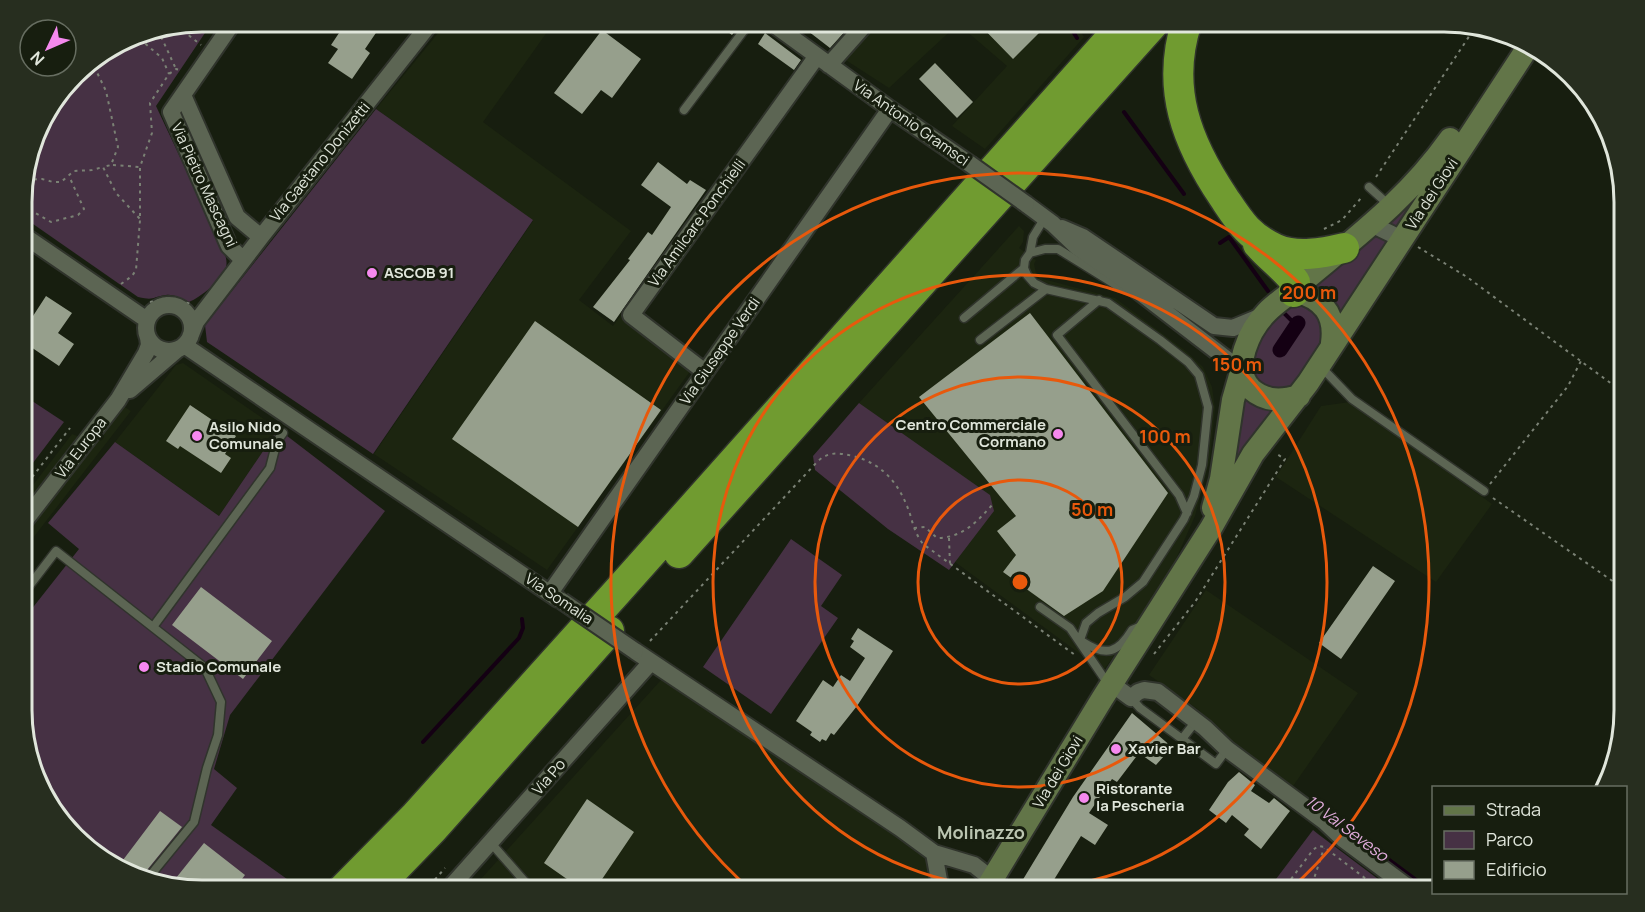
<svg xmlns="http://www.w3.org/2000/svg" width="1645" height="912" font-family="Manrope,sans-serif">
  <rect width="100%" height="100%" fill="#171e0f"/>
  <path fill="#1c2510" d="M448,21H555L483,122L631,231L579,300L613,326L621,315L691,370L547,570L374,454L533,221L376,109Z
    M879,21H957L959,23L961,21H1074L1084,37L985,149L952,126L1007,66L958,24L889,88L844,59Z
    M1019,226L1024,231L1023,242L1019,248L1036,260L1034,264L1036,273L1043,279L1115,298L1187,352L1203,367L1212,387L1215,408L1210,459L1195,516L1165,584L1098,678L1087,659L955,562L993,511L859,403Z
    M183,363L278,429L219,516L115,442L176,365Z
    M110,397L131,411L23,551V498L72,434L80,437Z
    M1350,402L1492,504L1436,582L1276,477L1321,406Z
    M1206,590L1358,693L1291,789L1226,741L1199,710L1149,675Z
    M661,680L929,856L936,891H470Z"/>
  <path fill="#463144" d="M201,21H213L156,106L224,251C226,258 228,263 225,270C223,280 199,298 189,302C182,299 174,294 166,295C151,297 155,301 138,297L23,217V178L40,121L82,66L133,35Z
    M376,109L533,220L373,454L207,342L205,325Z
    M1411,200L1417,204L1342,318L1313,285Z
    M1299,304C1334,314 1323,340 1309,363C1302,374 1294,390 1279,391C1273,392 1263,386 1257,384L1250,358C1260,340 1276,307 1299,304Z
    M1242,391L1278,411L1231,467Z
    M23,395L64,422L23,476Z
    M859,403L990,495L994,511L949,570L888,529L815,470L813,456Z
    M278,429L385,511L230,715L214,769L237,788L211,825L301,889L300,891H201L111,867L52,811L23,734V620L79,549L48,523L115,442L219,516Z
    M791,539L842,575L821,606L838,618L771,714L703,667Z
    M1313,830L1318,834L1394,891H1267Z"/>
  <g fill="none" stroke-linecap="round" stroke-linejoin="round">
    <path stroke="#140013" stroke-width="4" d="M1072,30L1077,38
      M1124,112L1184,194
      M1220,243L1229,237L1268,291
      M1283,312L1296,325
      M423,742L519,638L523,628L522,619
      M1329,815L1431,891"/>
    <path stroke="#140013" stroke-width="15" d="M1280,350L1298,323"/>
  </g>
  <path fill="#969f8c" d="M347,21H384L365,49L370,53L352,79L328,63L338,49L331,45Z
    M713,21H743L732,35Z
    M795,21H837L848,28L830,48Z
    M976,21H1051L1013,59Z
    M602,30L641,59L612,98L601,90L582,114L554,93Z
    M765,33L801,60L794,70L758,44Z
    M935,63L973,102L957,118L919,79Z
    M658,162L687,184L690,180L706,190L614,322L593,307L630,260L628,259L648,232L652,235L671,207L641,185Z
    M46,296L72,313L58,333L74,344L59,366L22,341V309L33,316Z
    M1030,313L1168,493L1103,591L1064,616L1003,572L1016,555L997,531L1016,516L919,397Z
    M535,321L661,410L578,527L452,439Z
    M190,405L236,436L225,454L231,458L221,473L180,446L178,449L166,441Z
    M1373,566L1395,581L1341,659L1319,643Z
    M201,587L272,641L243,679L172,625Z
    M858,628L893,651L857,706L834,735L831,733L826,741L822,739L820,742L810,735L812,732L796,721L823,680L833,687L841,675L850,681L865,658L850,647L854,641L851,639Z
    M1132,713L1172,747L1156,765L1139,753L1117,782L1112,779L1089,813L1108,825L1095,845L1081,836L1047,891H1016L1073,797Z
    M1239,772L1255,785L1251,791L1269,803L1274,798L1290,811L1261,849L1244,835L1249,829L1232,815L1226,823L1209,810L1228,782Z
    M587,799L634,832L594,891H584L544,863Z
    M160,811L182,827L143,875L117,868Z
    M204,843L245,875L233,891H201L172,883Z"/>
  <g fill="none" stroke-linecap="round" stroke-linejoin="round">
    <defs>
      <path id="lane" d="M684,110L751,21
        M1369,187L1389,205
        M1044,219L1033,237L1030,253L1025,260L1024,268L1027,275L1034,283L1046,289L1108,303L1160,340L1188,362L1199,375L1208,407L1202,465L1194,496L1184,519L1143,582L1125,597L1098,613L1086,623L1080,640
        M1030,253L1045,249H1058L1121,288L1132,291
        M1099,300L1057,335L1179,495L1187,513
        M964,318L1024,268
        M980,340L1046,289
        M1323,366L1326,372L1352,399L1484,491
        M23,594L56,551L205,668L221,702L218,735L207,768L194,822L149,877
        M1040,607L1070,628L1104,678L1110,682
        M153,627L270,468L277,441L283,433
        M1083,642C1106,657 1118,653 1132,630L1144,625
        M1131,698L1140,708L1216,764L1227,749
        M1182,739L1196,721
        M491,843L533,891"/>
      <path id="street" d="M234,21L171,112L229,246L243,260
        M769,21L890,109L970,164
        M829,65L868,21
        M183,95L237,217L261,237
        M1026,204L1053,224L1077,247L1116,274L1241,370
        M1371,224L1402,239
        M1062,228L1083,237L1214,326L1233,328L1262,316
        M23,235L147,320
        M146 328a23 23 0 1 1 46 0a23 23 0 1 1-46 0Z
        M190,337L196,322L261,237L432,21
        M184,345L558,599
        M705,372L631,315L817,56
        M130,390L178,349
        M23,523L118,400L146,353L149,345L148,337
        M550,593L890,109
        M635,651L900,828L934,853L974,865L992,879
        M1112,684L1131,698L1138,692L1144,690L1158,692L1205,728L1227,749L1324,821L1343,839L1413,891
        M934,853L941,891
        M447,891L651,662"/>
      <path id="secondary" d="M1296,291C1323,299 1336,314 1332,343
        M1299,396C1282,401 1266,402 1251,389C1230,369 1250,329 1267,312C1280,299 1294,292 1306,279C1360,234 1409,197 1450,139
        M1213,508L1221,479L1233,400L1241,372
        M985,891L1102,699L1211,528L1253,454L1308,383L1530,44"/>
      <path id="highway" d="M1187,21C1165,88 1187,143 1224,198C1240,222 1248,236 1276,249C1297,258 1323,253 1344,248
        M1258,244C1269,257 1287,270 1295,282L1294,292
        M679,553L1156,21
        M341,891L415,816L616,593L1126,21
        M373,891L433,829L609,631"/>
    </defs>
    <use href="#lane" stroke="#30342c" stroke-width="11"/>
    <use href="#street" stroke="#30342c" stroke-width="20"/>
    <use href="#secondary" stroke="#30342c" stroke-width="26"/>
    <use href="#highway" stroke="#30342c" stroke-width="33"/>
    <path stroke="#7a8174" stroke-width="2" stroke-dasharray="3 4.5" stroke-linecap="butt" d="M177,26L201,45
      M158,30L176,69
      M134,34L162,58L169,74
      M91,60L106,91L118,147L111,165L103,167L116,193L140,219
      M113,165L140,167
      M1376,177L1474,29
      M23,187L27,180L42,179L53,182H61L74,171L92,170L103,167
      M23,206L51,222L78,215L84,209L69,176
      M1324,229L1342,220L1362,197
      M1418,247L1467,277L1624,393
      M121,284L132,276L136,270L140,220V167L152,133L150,103L169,74L176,69L180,70
      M150,302L169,298L191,304
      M1490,484L1568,386L1581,361
      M23,489L70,428
      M1493,498L1624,589
      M914,528L925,527L937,538C962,538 977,522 992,505
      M949,538L950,565
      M650,641L818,461C829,451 840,453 853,456C884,464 900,485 910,514C913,525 916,535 923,544L1075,655
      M1154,654L1195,602L1285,459L1275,453
      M425,891L445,868
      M1282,891L1313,850L1318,846L1324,847L1382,891
      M1310,891L1324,848"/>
    <use href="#lane" stroke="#5c6553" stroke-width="8"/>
    <use href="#street" stroke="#5c6553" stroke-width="16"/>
    <use href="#secondary" stroke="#627548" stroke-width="22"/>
    <use href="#highway" stroke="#709b30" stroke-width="30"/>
    <defs>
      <path id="street-bridge" d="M970,164L1026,204
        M562,601L635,651"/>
    </defs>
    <use href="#street-bridge" stroke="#30342c" stroke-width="20" stroke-linecap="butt"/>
    <use href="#street-bridge" stroke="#5c6553" stroke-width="16"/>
  </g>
  <g fill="none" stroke="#e8590c" stroke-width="3">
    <circle cx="1020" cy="582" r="102"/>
    <circle cx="1020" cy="582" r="205"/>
    <circle cx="1020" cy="582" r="307"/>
    <path d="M752 891A409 409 0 1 1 1288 891"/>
  </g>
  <g fill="#f589ee" stroke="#171e0f" stroke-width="2">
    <circle cx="372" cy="273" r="6"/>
    <circle cx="1058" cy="434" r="6"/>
    <circle cx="197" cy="436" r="6"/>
    <circle cx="144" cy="667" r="6"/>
    <circle cx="1116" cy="749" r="6"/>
    <circle cx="1084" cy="798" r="6"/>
  </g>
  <g text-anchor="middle" stroke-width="6" stroke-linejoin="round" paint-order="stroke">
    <g font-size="15" fill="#e0e6db" stroke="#171e0f">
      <text transform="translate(911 123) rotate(35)" y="5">Via Antonio Gramsci</text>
      <text transform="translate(320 162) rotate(-51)" y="5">Via Gaetano Donizetti</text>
      <text transform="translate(204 185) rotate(65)" y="5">Via Pietro Mascagni</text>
      <text transform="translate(1432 194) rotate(-57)" y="5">Via dei Giovi</text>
      <text transform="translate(697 223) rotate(-54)" y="5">Via Amilcare Ponchielli</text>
      <text transform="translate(720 351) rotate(-55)" y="5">Via Giuseppe Verdi</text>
      <text transform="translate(81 448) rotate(-52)" y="5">Via Europa</text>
      <text transform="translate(559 599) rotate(34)" y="5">Via Somalia</text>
      <text transform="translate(1058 772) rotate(-59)" y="5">Via dei Giovi</text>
      <text transform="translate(549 777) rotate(-49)" y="5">Via Po</text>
    </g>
    <g font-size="15" font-weight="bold" fill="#e0e6db" stroke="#171e0f" text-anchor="start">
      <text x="384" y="278">ASCOB 91</text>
      <text x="1046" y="430" text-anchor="end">Centro Commerciale<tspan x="1046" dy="17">Cormano</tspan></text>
      <text x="209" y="432">Asilo Nido<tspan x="209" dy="17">Comunale</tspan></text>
      <text x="156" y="672">Stadio Comunale</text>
      <text x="1128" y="754">Xavier Bar</text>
      <text x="1096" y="794">Ristorante<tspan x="1096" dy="17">la Pescheria</tspan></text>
    </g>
    <g font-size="16" font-style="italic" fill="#e3adde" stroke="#171e0f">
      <text transform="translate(1347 828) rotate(37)" y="6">10 Val Seveso</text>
    </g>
    <g font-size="18" font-weight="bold" fill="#bbc5b1" stroke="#171e0f">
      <text x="981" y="839">Molinazzo</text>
    </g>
  </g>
  <path d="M0 0H1645V912H0ZM202 32H1444A170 170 0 0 1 1614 202V710A170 170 0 0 1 1444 880H202A170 170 0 0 1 32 710V202A170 170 0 0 1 202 32Z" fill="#272e1f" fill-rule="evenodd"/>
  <path fill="none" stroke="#e0e6db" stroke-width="3" d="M202 32H1444A170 170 0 0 1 1614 202V710A170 170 0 0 1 1444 880H202A170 170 0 0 1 32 710V202A170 170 0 0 1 202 32Z"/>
  <circle cx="1020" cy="582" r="9" fill="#e8590c" stroke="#171e0f" stroke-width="3"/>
  <g font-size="18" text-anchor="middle" font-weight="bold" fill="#e8590c" stroke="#171e0f" stroke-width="6" stroke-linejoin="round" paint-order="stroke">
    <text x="1309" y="299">200 m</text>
    <text x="1237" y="371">150 m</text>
    <text x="1165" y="443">100 m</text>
    <text x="1092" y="516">50 m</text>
  </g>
  <rect x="1432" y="786" width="195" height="108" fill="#171e0f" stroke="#676e61" stroke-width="1.5"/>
  <rect x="1444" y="806" width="30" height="9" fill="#627548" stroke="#676e61" stroke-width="1.5"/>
  <text x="1486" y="816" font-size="18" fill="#e0e6db">Strada</text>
  <rect x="1444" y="831" width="30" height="18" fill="#463144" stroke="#676e61" stroke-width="1.5"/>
  <text x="1486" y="846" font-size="18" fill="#e0e6db">Parco</text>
  <rect x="1444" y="861" width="30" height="18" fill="#969f8c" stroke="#676e61" stroke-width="1.5"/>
  <text x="1486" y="876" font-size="18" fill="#e0e6db">Edificio</text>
  <g transform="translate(48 48) rotate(226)"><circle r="28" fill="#171e0f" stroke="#676e61" stroke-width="1.5"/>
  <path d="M0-4.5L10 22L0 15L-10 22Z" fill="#f589ee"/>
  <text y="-9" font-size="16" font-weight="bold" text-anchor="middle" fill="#e0e6db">N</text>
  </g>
</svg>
